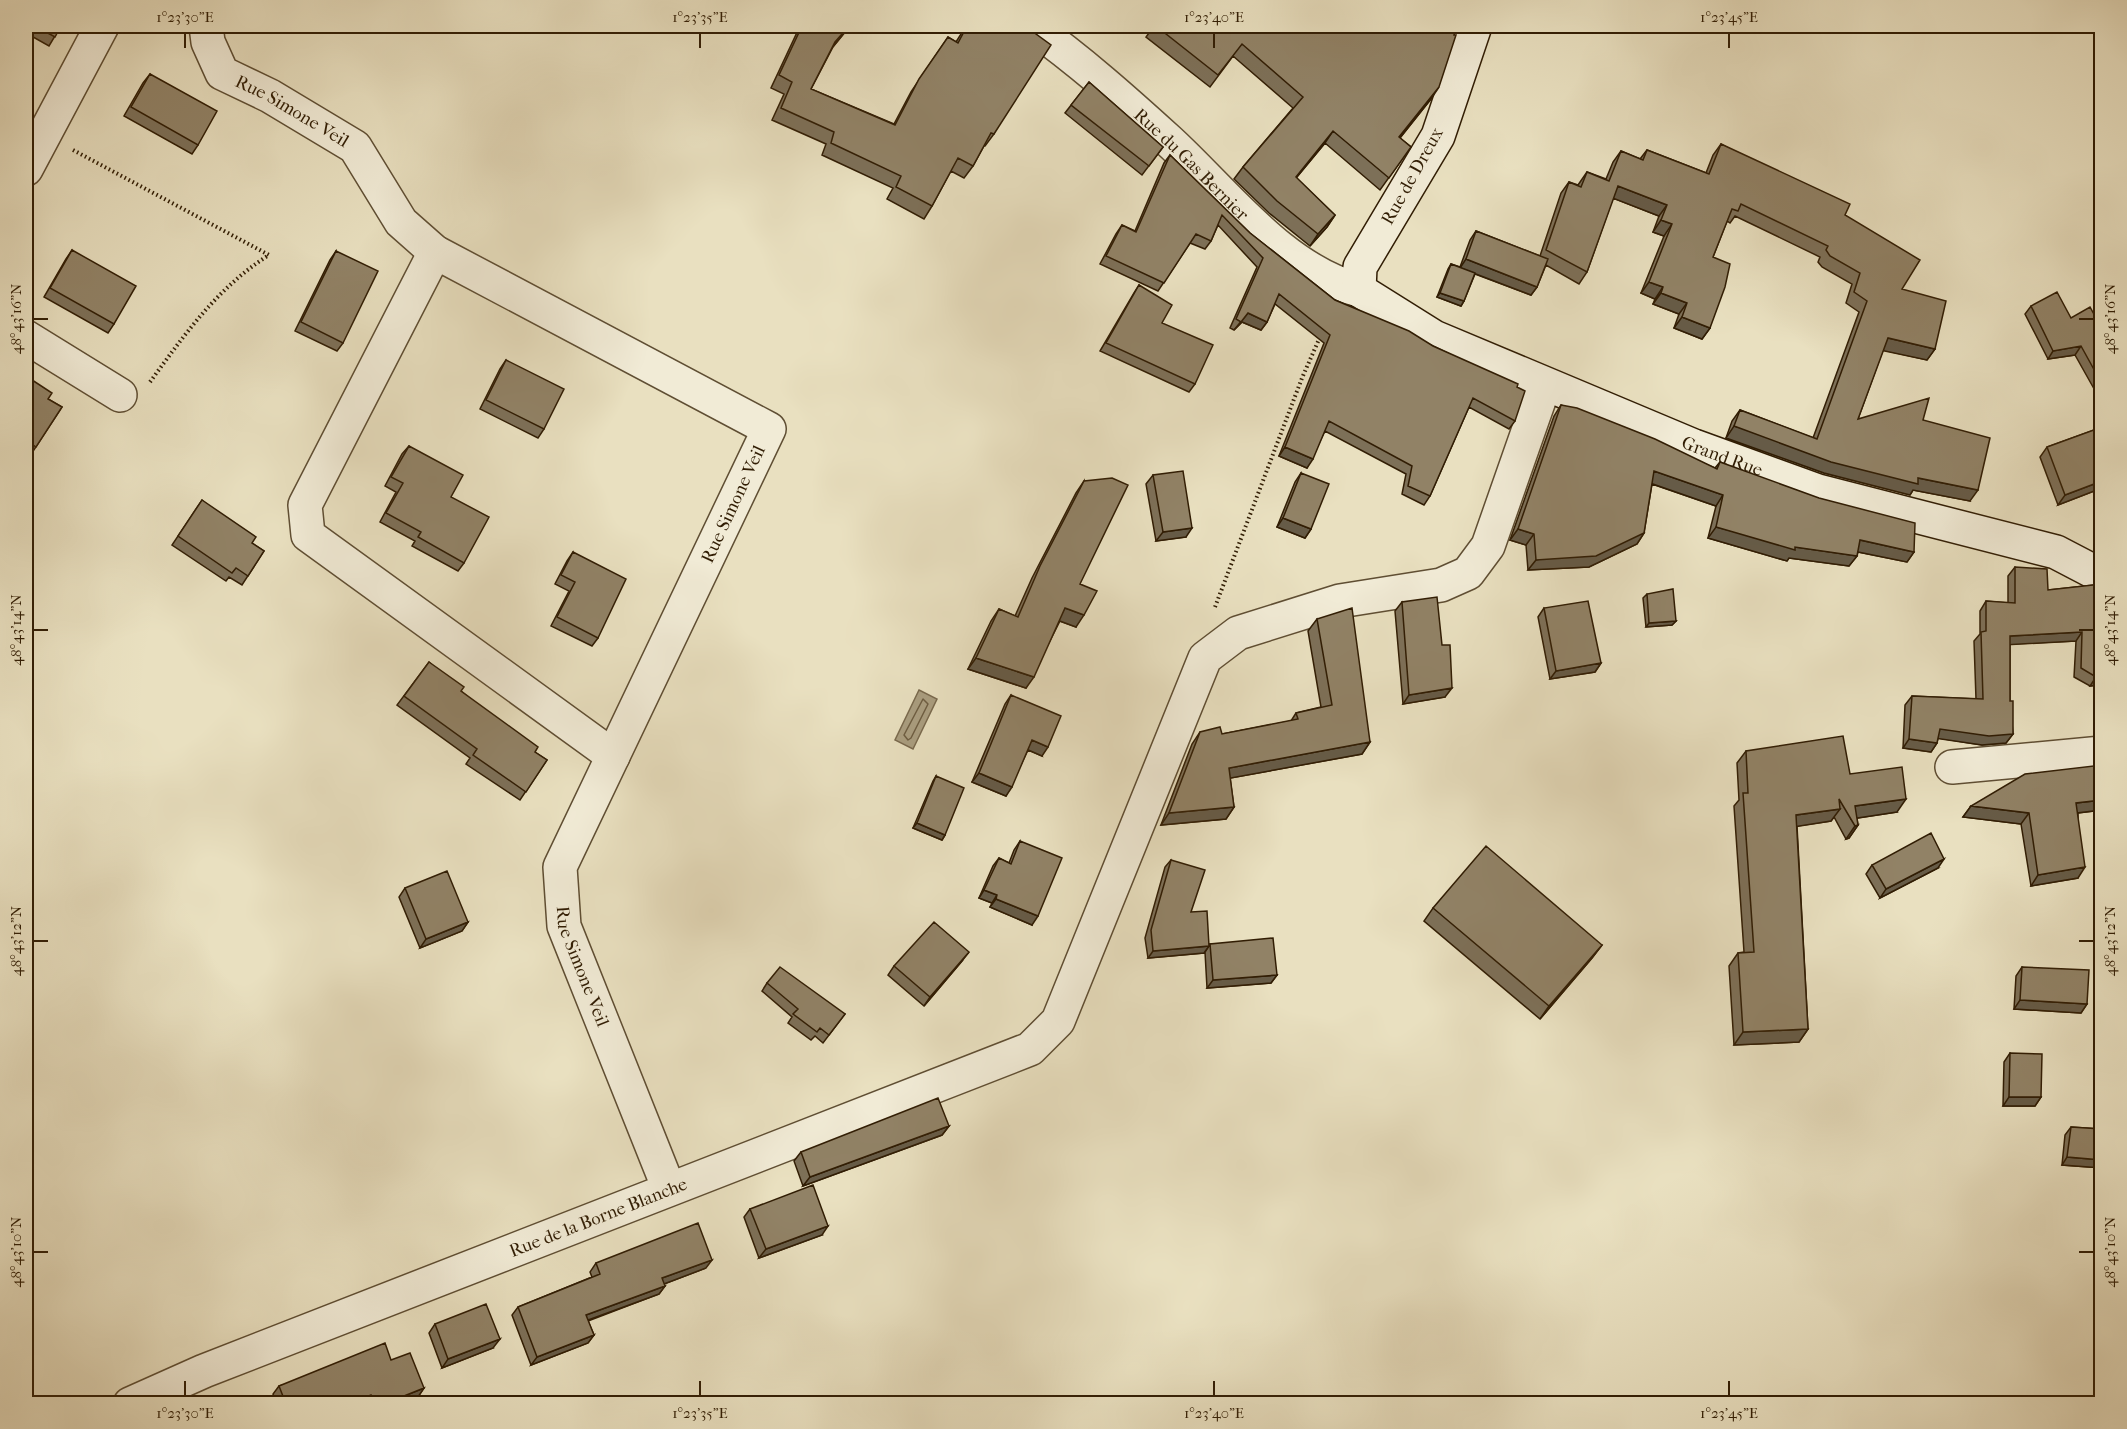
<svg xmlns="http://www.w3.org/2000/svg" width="2127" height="1429" font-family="'IM FELL French Canon',serif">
  <rect width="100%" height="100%" fill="#e9e0c0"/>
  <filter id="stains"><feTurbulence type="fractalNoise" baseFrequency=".00333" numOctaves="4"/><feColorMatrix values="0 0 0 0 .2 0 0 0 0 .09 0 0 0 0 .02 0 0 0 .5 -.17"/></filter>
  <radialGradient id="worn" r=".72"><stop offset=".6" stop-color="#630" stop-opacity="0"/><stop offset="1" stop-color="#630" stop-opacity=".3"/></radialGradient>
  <path fill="#aa9e80" stroke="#7a6a4e" stroke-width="1.5" d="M919,690L937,699L913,749L895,740Z"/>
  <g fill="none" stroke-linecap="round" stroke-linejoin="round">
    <path stroke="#6e5e42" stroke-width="1.5" d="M923,699L928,704L911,738L908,740L904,735Z"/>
    <defs>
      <g id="street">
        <path id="s1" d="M206,26L208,42L222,73L270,96L355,147L401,222L435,252L769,429L560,867L564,926L669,1189"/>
        <path id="s2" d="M1031,26C1079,60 1124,100 1168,140C1225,192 1282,270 1359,290"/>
        <path d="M26,169L102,26"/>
        <path d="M435,252L305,505L308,535L613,756"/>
        <path d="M26,337L120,395"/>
        <path d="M1952,767L2102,753"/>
        <path id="s3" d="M130,1404L204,1371L1030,1049L1058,1021L1205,658L1238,633L1340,601L1441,585L1468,573L1488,546L1544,386"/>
      </g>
      <g id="secondary">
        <path id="s4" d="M1475,26L1438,136L1360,267L1359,290L1434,337L1694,446L1818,491L2056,552L2102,576"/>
      </g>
    </defs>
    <use href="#street" stroke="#5f4e33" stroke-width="36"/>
    <use href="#secondary" stroke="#311d04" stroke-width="36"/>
    <path stroke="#311d04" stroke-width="4" stroke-dasharray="1.5 3" stroke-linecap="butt" d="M73,150L269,255C218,287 185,334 150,382
      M1215,607L1302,378L1320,337"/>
    <use href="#street" stroke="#f1ebd6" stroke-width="33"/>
    <use href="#secondary" stroke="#f1ebd6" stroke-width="33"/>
  </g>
  <path fill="#7d7058" stroke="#311d04" stroke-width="1.5" d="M26,26H61L49,46L26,33Z
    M800,26H850L833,47L811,89L894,124L911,92L948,37L956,42L966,26H1025L994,134L985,146H984L973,166L964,178L951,171L932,206L924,219L887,199L893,188L822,155L826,144L772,120L784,94L771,88Z
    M1154,26H1456L1431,99L1400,138L1411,147L1380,190L1325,143L1296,178L1335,215L1327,227L1310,246L1269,213L1234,179L1243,167L1293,108L1233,56L1210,87L1146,37Z
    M150,74L198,145L192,154L124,116L143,83Z
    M1089,82L1163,147L1142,175L1065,113Z
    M1721,144L1845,215L1902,289L1935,349L1927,360L1883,350L1858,419L1923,420L1970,501L1913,490L1910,495L1824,473L1726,438L1732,421L1740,410L1813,438L1859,312L1846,303L1852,284L1822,267L1818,262L1820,257L1735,216L1730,223L1727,221L1713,257L1710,328L1702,339L1674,328L1679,314L1653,304L1655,299L1641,293L1664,236L1653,232L1659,216L1613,198L1587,272L1579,284L1546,265L1537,287L1531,295L1475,274L1464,301L1461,306L1437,297L1448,269L1451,264L1460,267L1470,240L1476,231L1540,256L1561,193L1569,182L1578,185L1587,172L1606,179L1613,162L1621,151L1640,159L1647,150L1706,173L1713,155Z
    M1170,155L1250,233L1335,300L1433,346L1517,387L1515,421L1509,429L1469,407L1430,496L1424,505L1402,494L1406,474L1325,431L1307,468L1279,456L1324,343L1275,304L1267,322L1261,330L1242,322L1234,330L1230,328L1257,267L1218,225L1211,241L1205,249L1190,243L1158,291L1100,264L1116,234L1122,225L1135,231L1164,163Z
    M72,250L114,324L108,333L44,297L66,259Z
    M336,251L343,343L337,351L295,331L330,260Z
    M1139,285L1162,323L1195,384L1189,392L1100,351L1134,293Z
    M2031,306L2071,318L2102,329V403L2075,355L2048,359L2025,314Z
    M506,360L544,429L538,438L480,409L500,369Z
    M26,376L48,399L62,407L30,456L26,453Z
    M1561,405L1715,468L1720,462L1914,552L1907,562L1858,552L1857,556L1849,566L1789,558L1787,561L1708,538L1716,506L1652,484L1644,533L1637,544L1589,567L1528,570L1526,545L1510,540L1554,416Z
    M2102,427V488L2058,505L2040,457L2047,447Z
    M409,446L451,497L464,563L458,571L412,546L415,541L380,522L396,492L385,486L402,454Z
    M1301,473L1311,529L1305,538L1277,527L1295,482Z
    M1153,475L1186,537L1156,541L1146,484Z
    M1084,481L1076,627L1060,621L1026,688L968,669L991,621L999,609L1015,616L1032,578L1076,493Z
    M202,500L252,543L264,551L242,585L229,577L226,581L172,545Z
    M573,552L598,638L592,646L551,626L569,591L555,584L567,561Z
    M2015,567L2048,590L2102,584V735H2098V685L2090,686L2074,677L2076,641L2010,644V701L2013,734L2006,743L1982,745L1938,738L1937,743L1931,752L1903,748L1905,705L1912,696L1976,699L1974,641L1980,634V611L1986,601L2008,603V576Z
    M1647,594L1676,621L1672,625L1646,627L1643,598Z
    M1402,602L1445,697L1403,704L1395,611Z
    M1544,608L1601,663L1595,672L1550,679L1538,617Z
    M1317,619L1370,742L1362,754L1230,778L1234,807L1226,819L1161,825L1192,744L1200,732L1222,734L1291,721L1296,713L1321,707L1308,631Z
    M429,662L461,691L535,752L547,760L520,800L466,764L470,758L397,705Z
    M1011,695L1042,756L1028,750L1006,796L972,782L1005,704Z
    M1746,751L1850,774L1897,812L1857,818L1858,825L1849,838L1846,839L1834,817L1831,821L1797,826L1808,1029L1799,1042L1734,1045L1729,966L1738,953L1744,952L1734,806L1739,800L1737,763Z
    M936,776L945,835L942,840L913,828L933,781Z
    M1971,806L2102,810L2078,813V878L2031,886L2021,824L1963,817Z
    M1020,841L1032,925L990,907L992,903L979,898L993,866L999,858L1009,863L1014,850Z
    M1171,860L1191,912L1209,946L1204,953L1148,958L1145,938L1165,867Z
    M1872,865L1938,868L1880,898L1866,874Z
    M405,888L468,922L462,931L420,948L399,897Z
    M1433,908L1602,945L1592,958L1540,1019L1424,921Z
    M1210,944L1277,975L1271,983L1207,988L1205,952Z
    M962,961L924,1006L888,975L894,966Z
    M2022,967L2087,1004L2081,1013L2014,1009L2016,976Z
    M767,983L845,1014L823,1043L815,1036L811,1040L788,1023L792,1017L762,991Z
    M2010,1053L2041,1097L2035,1106H2003L2004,1062Z
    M2102,1116V1168L2062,1165L2065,1135L2071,1127L2100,1129Z
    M949,1126L942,1135L803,1186L794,1161L801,1152Z
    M750,1209L822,1235L759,1258L744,1217Z
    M596,1263L706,1268L664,1284L665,1286L659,1294L588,1321L594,1335L588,1343L531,1365L512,1315L518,1307L592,1277L590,1272Z
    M435,1324L493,1348L442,1368L429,1333Z
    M391,1360L424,1388L418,1397L400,1404H277L273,1394L279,1386Z"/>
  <path fill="#665b47" stroke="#311d04" stroke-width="1.5" d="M849,26H850L826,55L835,42Z
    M1439,87L1431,99L1391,149L1399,137Z
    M1333,131L1325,143L1287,189L1296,177Z
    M1618,186L1667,205L1659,216L1610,197Z
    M1335,215L1327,227L1310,246L1318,234Z
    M1661,220L1672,224L1664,236L1653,232Z
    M1466,259L1537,287L1531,295L1460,268Z
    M1649,282L1663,287L1655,299L1641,293Z
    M1440,293L1464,301L1461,306L1437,297Z
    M1661,293L1687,303L1679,314L1653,304Z
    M1248,313L1267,322L1261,330L1242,322L1234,330Z
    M1682,317L1710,328L1702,339L1674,328Z
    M1888,338L1935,349L1927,360L1880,350Z
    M2081,346L2075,355L2048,359L2053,351Z
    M1734,426L1918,478L1978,490L1970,501L1913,490L1910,495L1824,473L1726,438Z
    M1285,447L1313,459L1307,468L1279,456Z
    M1654,471L1723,495L1716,506L1647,482Z
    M2102,481V488L2058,505L2065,495Z
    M1283,518L1311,529L1305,538L1277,527Z
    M1716,527L1795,547L1857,556L1849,566L1789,558L1787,561L1708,538Z
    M1192,528L1186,537L1156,541L1163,532Z
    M1518,529L1534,534L1526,545L1510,540Z
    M1644,533L1637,544L1589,567L1528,570L1536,560Z
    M1860,540L1914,552L1907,562L1853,551Z
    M1065,608L1084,615L1076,627L1057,620Z
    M1676,621L1672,625L1646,627L1649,623Z
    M2082,632L2076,641L2004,645L2010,636Z
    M976,658L1034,677L1026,688L968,669Z
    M1601,663L1595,672L1550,679L1556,671Z
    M2102,676V680L2098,685L2090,686L2096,677Z
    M1452,688L1445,697L1403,704L1409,695Z
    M1940,729L2013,734L2006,743L1982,745L1934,738Z
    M1909,739L1937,743L1931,752L1903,748Z
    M1032,740L1048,747L1042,756L1026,749Z
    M1370,742L1362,754L1220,780L1229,768Z
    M979,773L1012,787L1006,796L972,782Z
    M1906,799L1897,812L1851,819L1855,806Z
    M2102,800V810L2068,814L2076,803Z
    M1971,806L2029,813L2021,824L1963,817Z
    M1234,807L1226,819L1161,825L1169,813Z
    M1840,809L1831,821L1787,828L1796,815Z
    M917,823L945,835L942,840L913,828Z
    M1858,825L1849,838L1846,839L1855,826Z
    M1944,859L1938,868L1880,898L1886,889Z
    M2085,867L2078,878L2031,886L2038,875Z
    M984,890L997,895L992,903L979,898Z
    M996,899L1038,916L1032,925L990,907Z
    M468,922L462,931L420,948L426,939Z
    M1602,945L1592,958L1540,1019L1549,1006Z
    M1209,946L1204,953L1148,958L1153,951Z
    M969,952L962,961L924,1006L930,997Z
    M1277,975L1271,983L1207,988L1213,980Z
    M2020,1000L2087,1004L2081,1013L2014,1009Z
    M1808,1029L1799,1042L1734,1045L1743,1032Z
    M2009,1097H2041L2035,1106H2003Z
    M949,1126L942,1135L803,1186L810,1177Z
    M2067,1157L2102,1160V1168L2062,1165Z
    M828,1226L822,1235L759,1258L766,1249Z
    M712,1260L706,1268L656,1287L662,1278Z
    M665,1286L659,1294L580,1323L586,1315Z
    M594,1335L588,1343L531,1365L537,1357Z
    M500,1339L493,1348L442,1368L448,1359Z
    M424,1388L418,1397L400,1404H384Z
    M371,1395L365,1404H349Z"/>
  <path fill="#918266" stroke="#311d04" stroke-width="1.5" d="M35,26H61L55,37Z
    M802,26H849L835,42L811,89L895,125L919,79L948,37L958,43L967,26H1025L1051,45L994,134L991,133L973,166L958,158L932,206L896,187L901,176L831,143L834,132L781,108L792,82L779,75Z
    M1156,26H1456L1454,35H1456L1439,87L1399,137L1411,147L1389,178L1333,131L1296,177L1335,215L1318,234L1277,201L1243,167L1303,97L1242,44L1218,75Z
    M150,74L217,111L198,145L131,107Z
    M1089,82L1163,147L1149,166L1071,105Z
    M1721,144L1850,204L1845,215L1920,260L1902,289L1946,301L1935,349L1888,338L1858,419L1929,398L1923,420L1990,438L1978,490L1918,478V484L1831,462L1734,426L1740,410L1817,439L1867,301L1854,292L1860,273L1830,256L1826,250L1828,246L1741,204L1738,211L1732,209L1713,257L1730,264L1725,287L1710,328L1682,317L1687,303L1661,293L1663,287L1649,282L1672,224L1661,220L1667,205L1618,186L1587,272L1546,250L1569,182L1581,187L1587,172L1609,181L1621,151L1643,160L1647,150L1709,174Z
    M1170,155L1250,233L1335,300L1409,331L1433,346L1518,384L1517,387L1525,391L1515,421L1473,398L1430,496L1408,486L1412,466L1329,421L1313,459L1285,447L1330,335L1279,294L1267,322L1248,313L1241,322L1236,319L1263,258L1222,215L1211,241L1196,234L1164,283L1106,256L1122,225L1136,232Z
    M1476,231L1548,259L1537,287L1466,259Z
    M72,250L136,286L114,324L50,288Z
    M336,251L378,271L343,343L301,322Z
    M1451,264L1475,273L1464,301L1440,293Z
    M1139,285L1172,305L1162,323L1213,345L1195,384L1106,343Z
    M2057,292L2071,318L2090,307L2102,329V384L2081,346L2053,351L2031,306Z
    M506,360L564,389L544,429L486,400Z
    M26,376L52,393L48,399L62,407L36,447L26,440Z
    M1561,405L1577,408L1655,439L1717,469L1720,462L1819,498L1915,523L1914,552L1860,540L1857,556L1795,547V550L1716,527L1723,495L1654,471L1644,533L1596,556L1536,560L1534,534L1518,529Z
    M2102,427V481L2065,495L2047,447Z
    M409,446L463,475L451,497L489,517L464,563L418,537L421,532L386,513L403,483L391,477Z
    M1183,471L1192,528L1163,532L1153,475Z
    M1301,473L1329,484L1311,529L1283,518Z
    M1112,478L1128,485L1080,584L1097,591L1084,615L1065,608L1034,677L976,658L999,609L1018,617L1040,566L1084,481Z
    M202,500L256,537L252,543L264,551L248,576L236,568L232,573L178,536Z
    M573,552L626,579L598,638L557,617L575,582L561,575Z
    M2015,567L2047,569L2048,590L2102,584V676L2096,677L2081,668L2082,632L2010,636V701H2013V734L1989,736L1940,729L1937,743L1909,739L1912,696L1983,699L1981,632L1986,631V601L2015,603Z
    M1673,589L1676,621L1649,623L1647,594Z
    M1437,597L1442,645H1450L1452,688L1409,695L1402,602Z
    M1588,601L1601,663L1556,671L1544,608Z
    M1352,608L1370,742L1229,768L1234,807L1169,813L1200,732L1220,727L1222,734L1298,719L1296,713L1332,705L1317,619Z
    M429,662L464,687L461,691L538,747L535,752L547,760L526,792L473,755L477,749L404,696Z
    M1011,695L1061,716L1048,747L1032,740L1012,787L979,773Z
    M1843,736L1850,774L1902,767L1906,799L1855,806L1858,825L1855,826L1839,799L1840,809L1796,815L1808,1029L1743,1032L1738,953L1754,952L1743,793H1748L1746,751Z
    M2102,765V800L2076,803L2085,867L2038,875L2029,813L1971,806L2025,774Z
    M936,776L964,788L945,835L917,823Z
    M1931,833L1944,859L1886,889L1872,865Z
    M1020,841L1062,858L1038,916L996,899L997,895L984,890L999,858L1011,864Z
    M1486,846L1602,945L1549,1006L1433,908Z
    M1171,860L1205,870L1191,912L1207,911L1209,946L1153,951L1151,930Z
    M447,871L468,922L426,939L405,888Z
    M934,922L969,952L930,997L894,966Z
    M1273,938L1277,975L1213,980L1210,944Z
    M780,967L845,1014L829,1035L820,1028L817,1032L793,1014L798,1009L767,983Z
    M2022,967L2089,970L2087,1004L2020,1000Z
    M2010,1053L2042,1054L2041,1097H2009Z
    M938,1098L949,1126L810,1177L801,1152Z
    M2071,1127L2102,1129V1160L2067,1157Z
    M813,1185L828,1226L766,1249L750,1209Z
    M698,1223L712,1260L662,1278L665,1286L586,1315L594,1335L537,1357L518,1307L600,1274L596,1263Z
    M486,1304L500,1339L448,1359L435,1324Z
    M385,1343L391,1360L410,1353L424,1388L384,1404H374L371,1395L349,1404H286L279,1386Z"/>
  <path fill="none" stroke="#311d04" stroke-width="2" d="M185,33V48M700,33V48M1214,33V48M1729,33V48M33,319H48M2079,319H2094M33,630H48M2079,630H2094M33,941H48M2079,941H2094M33,1252H48M2079,1252H2094M185,1381V1396M700,1381V1396M1214,1381V1396M1729,1381V1396"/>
  <g text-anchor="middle" stroke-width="4.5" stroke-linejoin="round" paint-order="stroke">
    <g font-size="18" fill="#311d04" stroke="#f1ebd6">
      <text dy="6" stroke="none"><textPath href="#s1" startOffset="130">Rue Simone Veil</textPath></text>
      <text dy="6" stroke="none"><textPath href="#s2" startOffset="212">Rue du Gas Bernier</textPath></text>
      <text transform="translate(1412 176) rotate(-61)" y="6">Rue de Dreux</text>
      <text dy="6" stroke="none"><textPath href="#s4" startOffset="692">Grand Rue</textPath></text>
      <text transform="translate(733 504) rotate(-65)" y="6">Rue Simone Veil</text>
      <text dy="6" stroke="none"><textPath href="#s1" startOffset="1302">Rue Simone Veil</textPath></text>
      <text dy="6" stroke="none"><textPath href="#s3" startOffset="504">Rue de la Borne Blanche</textPath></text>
    </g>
  </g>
  <rect width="2127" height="1429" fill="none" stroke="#e9e0c0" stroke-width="66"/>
  <rect x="33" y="33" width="2061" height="1363" fill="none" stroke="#311d04" stroke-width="2"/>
  <g font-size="15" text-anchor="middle" fill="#311d04">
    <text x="185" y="22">1°23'30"E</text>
    <text x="700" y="22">1°23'35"E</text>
    <text x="1214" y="22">1°23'40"E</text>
    <text x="1729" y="22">1°23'45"E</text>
    <text transform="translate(16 319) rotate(-90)" y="5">48°43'16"N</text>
    <text transform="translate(2110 319) rotate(-90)" y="5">48°43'16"N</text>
    <text transform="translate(16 630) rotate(-90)" y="5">48°43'14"N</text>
    <text transform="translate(2110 630) rotate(-90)" y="5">48°43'14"N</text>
    <text transform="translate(16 941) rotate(-90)" y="5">48°43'12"N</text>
    <text transform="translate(2110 941) rotate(-90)" y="5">48°43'12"N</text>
    <text transform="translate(16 1252) rotate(-90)" y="5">48°43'10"N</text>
    <text transform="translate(2110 1252) rotate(-90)" y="5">48°43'10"N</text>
    <text x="185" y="1418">1°23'30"E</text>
    <text x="700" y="1418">1°23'35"E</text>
    <text x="1214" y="1418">1°23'40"E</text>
    <text x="1729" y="1418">1°23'45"E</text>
  </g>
  <rect width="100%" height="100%" filter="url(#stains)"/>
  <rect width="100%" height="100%" fill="url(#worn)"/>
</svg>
